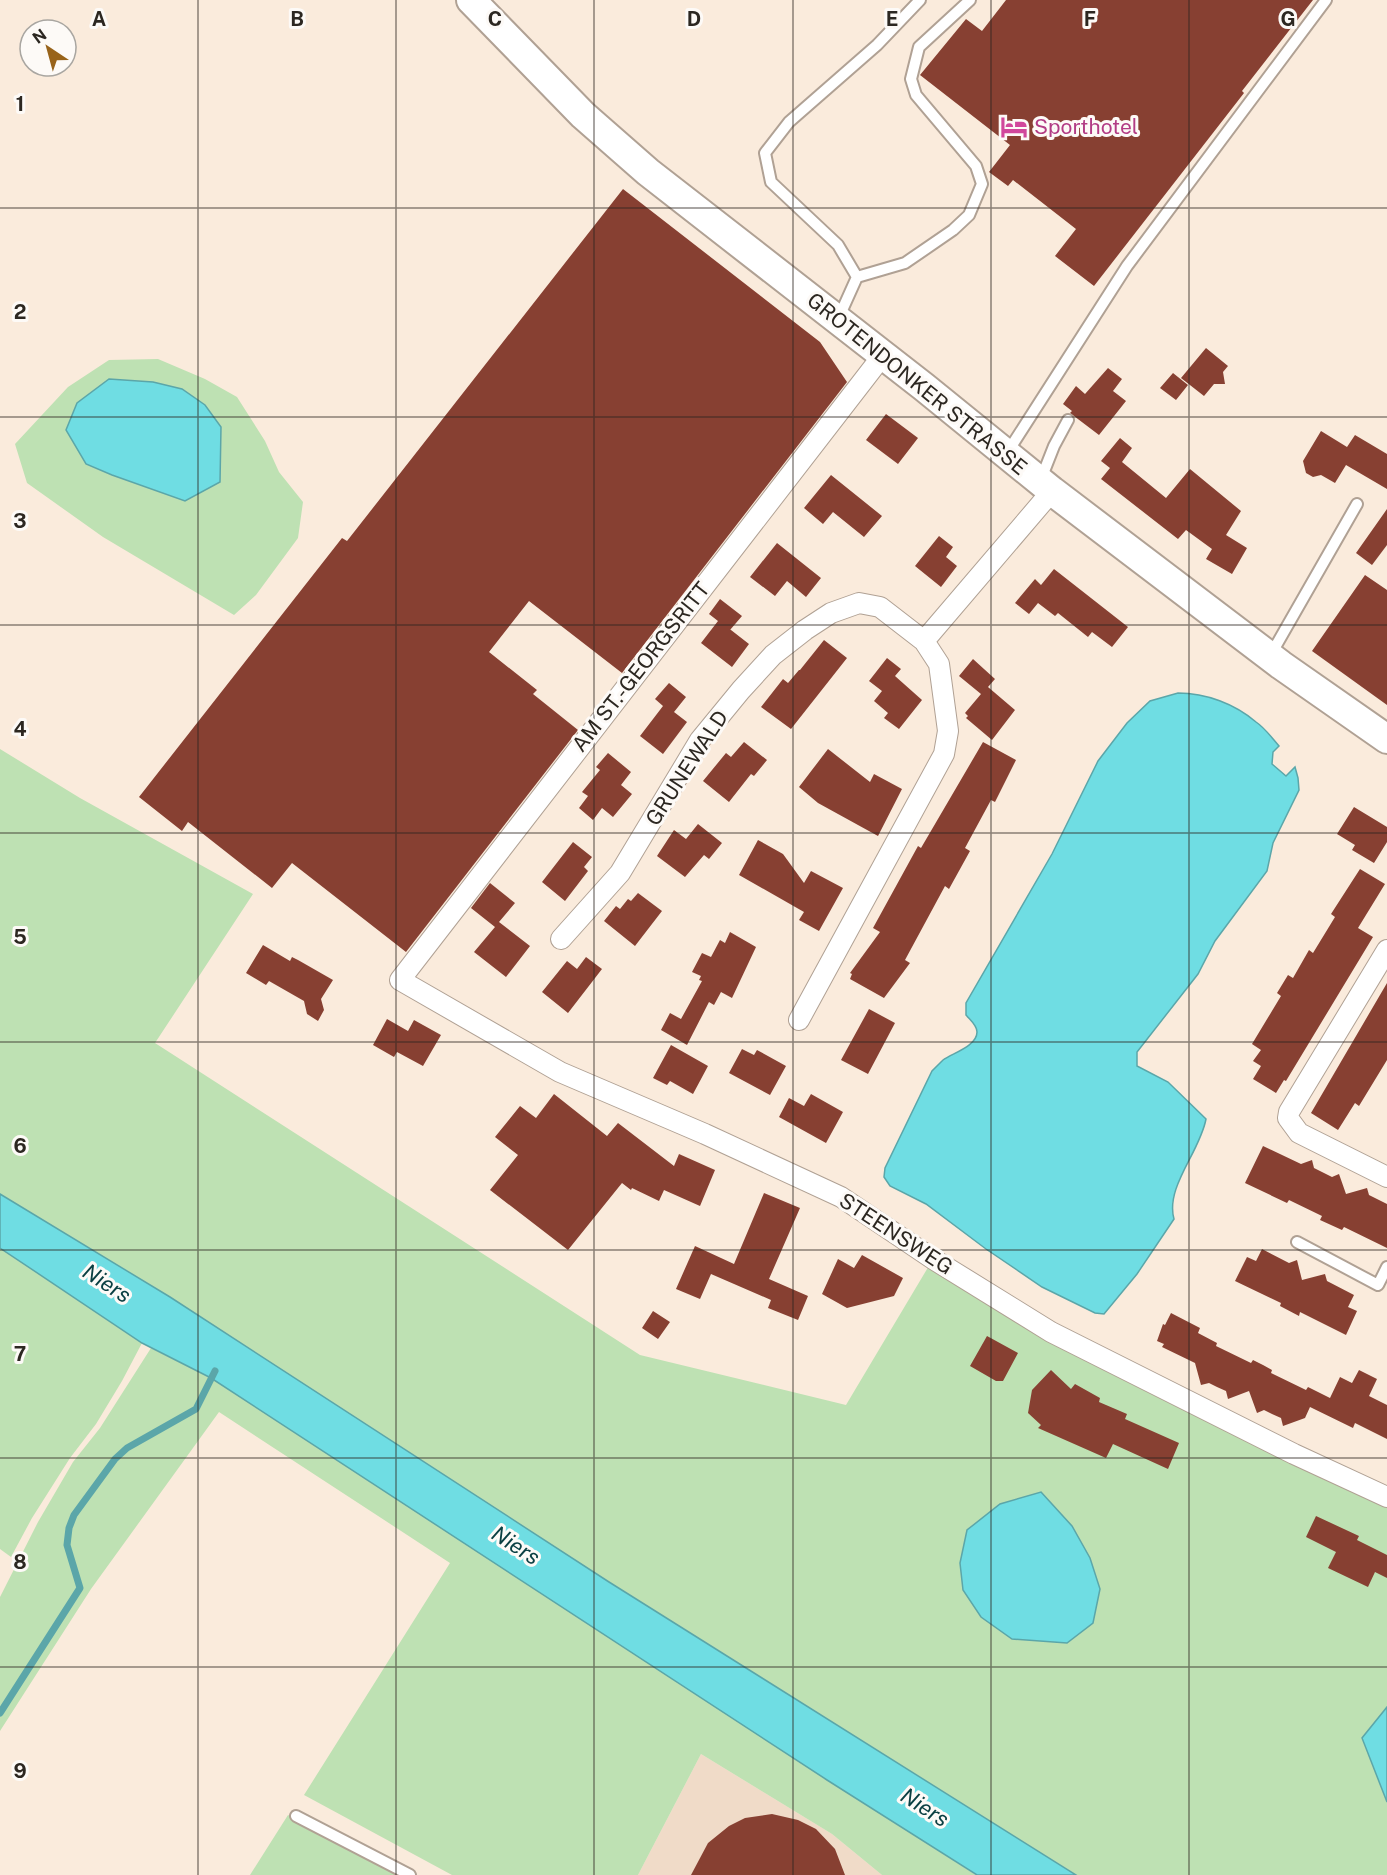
<svg xmlns="http://www.w3.org/2000/svg" width="1387" height="1875" font-family="'Public Sans',sans-serif">
  <rect width="100%" height="100%" fill="#faebdc"/>
  <path fill="#f0dbc8" d="M701,1754L832,1834L882,1875H638Z"/>
  <path fill="#bee1b3" d="M158,359L205,379L237,397L265,441L279,472L303,502L298,538L256,595L234,615L103,537L27,483L15,444L68,387L109,360Z
    M0,749L80,798L253,894L155,1043L640,1355L846,1405L933,1259L1387,1497V1875H1076L609,1582L170,1297L0,1194Z
    M0,1248L142,1343L122,1381L96,1424L70,1458L32,1518L11,1557L0,1549Z
    M151,1348L211,1378L976,1875H882L832,1834L701,1754L638,1875H452L304,1795L450,1563L219,1412L91,1589L0,1731V1597L38,1522L73,1462L100,1428Z
    M288,1815L402,1875H250Z"/>
  <path fill="#6fdde3" stroke="#5ba6a9" stroke-width="1.5" d="M109,379L153,382L182,389L205,405L221,427L220,482L185,501L112,475L86,464L66,430L77,403Z
    M1178,693C1206,693 1235,704 1256,722C1265,728 1272,738 1279,746L1273,752L1272,764L1286,776L1295,767L1298,778L1299,790L1273,843L1267,871L1215,941L1198,974L1137,1052V1066L1168,1082L1206,1119C1200,1152 1165,1187 1174,1219L1137,1274L1104,1314L1095,1313L1042,1287L986,1249L926,1204L890,1186L884,1177L885,1168L932,1071C936,1067 940,1063 943,1060C953,1053 977,1046 977,1032C977,1025 970,1020 966,1015V1003L1052,854L1098,761L1127,723L1150,701Z
    M0,1194L170,1297L609,1582L1076,1875H977L827,1780L211,1378L142,1343L0,1248Z
    M1041,1492L1072,1526L1090,1558L1100,1589L1093,1623L1067,1643L1012,1639L981,1617L963,1590L960,1563L967,1530L1000,1504Z
    M1387,1707V1802L1362,1738Z"/>
  <g fill="none" stroke-linecap="round" stroke-linejoin="round">
    <path stroke="#5ba6a9" stroke-width="7" d="M0,1713L80,1588L67,1545L69,1528L74,1515L115,1459L127,1448L196,1409L215,1371"/>
  </g>
  <path fill="#874032" d="M1006,0H1313L1242,91L1244,93L1094,286L1055,256L1076,229L1013,180L1008,186L989,172L1010,145L920,75L966,19L982,31Z
    M623,189L820,342L847,382L622,673L529,601L489,652L537,690L533,694L578,730L406,952L292,863L272,888L188,822L182,831L139,797L342,538L347,541Z
    M1206,348L1228,366L1223,372L1225,384H1214L1204,396L1181,378Z
    M1108,368L1122,379L1113,391L1126,401L1099,435L1070,413L1072,411L1063,404L1076,386L1085,394Z
    M1173,373L1188,385L1176,400L1160,388Z
    M886,414L918,438L898,464L866,440Z
    M1321,431L1347,447L1355,435L1387,454V489L1346,465L1335,483L1321,475L1313,477L1306,473L1303,461Z
    M1120,438L1132,448L1122,462L1166,498L1190,469L1241,511L1226,535L1247,548L1232,574L1206,559L1212,549L1186,530L1178,539L1101,479L1110,468L1101,461Z
    M831,475L882,516L864,537L833,512L823,524L804,508Z
    M1387,509V545L1372,565L1356,553Z
    M939,536L953,547L946,557L957,566L941,587L915,566Z
    M777,543L821,578L806,597L787,581L775,596L750,577Z
    M1054,569L1128,627L1112,647L1092,632L1088,637L1058,613L1055,616L1038,603L1029,614L1015,603L1035,579L1041,585Z
    M1365,575L1387,590V705L1312,651Z
    M720,599L742,616L730,630L722,623L749,644L732,667L701,643L718,621L709,614Z
    M824,640L847,658L791,729L761,707L783,679L788,683L799,670H800Z
    M887,658L901,669L895,676L922,700L899,729L884,718L888,713L874,701L882,691L869,681Z
    M973,659L995,679L988,687L1015,710L992,740L966,718L968,716L965,713L981,694L959,676Z
    M669,683L686,697L674,712L687,722L663,754L640,736L663,706L655,699Z
    M744,742L767,760L754,776L751,774L729,802L703,781L726,753L731,757Z
    M983,742L1016,760L995,802L991,800L965,848L970,851L949,889L945,886L905,960L910,963L884,998L850,979L852,974L850,973L880,932L873,928L918,846L921,848Z
    M828,749L870,782L874,774L902,789L878,836L818,803L799,787Z
    M608,753L631,772L621,785L632,794L613,817L602,808L593,820L579,808L588,796L582,792L600,770L596,767Z
    M1354,807L1387,827V842L1374,863L1352,850L1355,845L1337,834Z
    M698,824L722,843L709,859L704,855L685,877L657,856L674,830L686,839Z
    M758,840L783,854L804,883L811,871L843,888L819,931L799,920L804,912L739,875Z
    M573,842L592,857L584,867L588,871L565,901L542,882Z
    M1360,869L1385,884L1358,928L1373,937L1286,1081L1284,1080L1276,1093L1253,1079L1261,1066L1253,1061L1261,1050L1252,1044L1281,996L1277,993L1288,975L1293,978L1309,950L1313,953L1335,917L1331,914Z
    M490,883L515,903L499,922L530,946L506,977L474,952L495,927L471,908Z
    M638,893L662,911L635,946L604,921L616,906L620,909L628,899L631,901Z
    M730,932L756,947L732,998L721,992L714,1005L709,1002L687,1045L661,1030L670,1013L681,1019L702,981L699,980L701,976L692,972L702,953L711,957L720,940L725,943Z
    M263,945L290,961L292,957L298,960L333,980L321,999L324,1010L318,1021L307,1014L304,1001L269,981L266,985L246,973Z
    M586,957L602,969L568,1013L542,992L567,961L577,969Z
    M1387,983V1060L1359,1106L1355,1103L1338,1130L1311,1113Z
    M869,1009L895,1023L868,1074L841,1060Z
    M387,1019L408,1031L414,1020L441,1035L423,1066L397,1052L394,1057L373,1045Z
    M671,1045L708,1066L693,1094L670,1081L667,1085L653,1078Z
    M742,1049L754,1055L757,1050L786,1066L770,1095L729,1073Z
    M554,1094L607,1136L618,1123L674,1166L679,1154L715,1170L700,1206L664,1190L659,1201L632,1188L631,1190L622,1183L568,1250L490,1190L518,1155L495,1137L520,1106L536,1118Z
    M811,1094L843,1112L826,1143L779,1117L789,1098L804,1106Z
    M1263,1146L1301,1164L1312,1160L1314,1168L1332,1177L1339,1174L1346,1194L1367,1188L1369,1195L1387,1204V1248L1344,1227L1342,1230L1320,1220L1322,1216L1289,1200L1287,1203L1245,1183Z
    M764,1193L800,1208L769,1279L808,1296L798,1320L768,1308L771,1300L711,1274L700,1299L676,1289L695,1246L734,1264Z
    M1262,1249L1289,1263L1297,1260L1302,1280L1325,1274L1327,1281L1354,1295L1348,1307L1357,1311L1346,1335L1300,1312L1299,1316L1280,1306L1281,1303L1235,1281L1247,1257L1256,1261Z
    M862,1255L903,1278L894,1296L847,1308L822,1294L838,1259L854,1268Z
    M653,1311L670,1322L658,1339L642,1328Z
    M1171,1313L1200,1328L1198,1333L1217,1343L1216,1346L1251,1363L1253,1360L1263,1365L1272,1370L1271,1373L1306,1390L1308,1387L1330,1398L1340,1377L1352,1383L1359,1370L1377,1379L1369,1396L1387,1405V1439L1355,1423L1353,1428L1310,1407L1305,1418L1283,1426L1281,1418L1272,1414L1264,1410L1257,1413L1249,1391L1228,1399L1226,1391L1217,1387L1209,1383L1201,1385L1195,1363L1162,1347L1164,1344L1157,1341L1163,1324L1165,1325Z
    M987,1336L1018,1353L1003,1381H996L970,1366Z
    M1051,1370L1071,1389L1075,1384L1100,1398L1099,1402L1127,1414L1125,1419L1179,1443L1168,1469L1113,1444L1106,1458L1038,1428L1041,1425L1028,1413L1032,1390Z
    M1316,1516L1359,1536L1357,1540L1387,1555V1578L1375,1572L1368,1587L1328,1568L1336,1552L1306,1537Z
    M772,1814L798,1820L816,1829L835,1849L845,1875H691L708,1843L729,1826L745,1818Z"/>
  <g fill="none" stroke-linecap="round" stroke-linejoin="round">
    <defs>
      <path id="service" d="M857,277L905,263L953,230L969,215L982,184L976,166L916,95L911,79L919,47L970,0
        M839,317L857,277L838,245L771,182L765,153L789,122L877,45L920,0
        M1007,453L1127,266L1326,0
        M1041,479L1054,446L1068,420
        M1270,656L1357,504
        M1297,1242L1378,1285L1387,1267
        M296,1816L410,1875"/>
      <path id="minor" d="M883,355L400,980L560,1072L705,1134L841,1197L933,1259L1051,1332L1294,1454L1387,1497
        M561,939L620,873L700,740L741,690L773,655L805,630L831,613L859,603L880,607L924,641L1052,491
        M1387,950L1289,1112L1288,1118L1299,1133L1387,1177
        M799,1020L944,754L948,731L939,664L924,641"/>
      <path id="secondary" d="M471,0L583,115L648,172L924,387L1052,491L1281,665L1387,739"/>
    </defs>
    <use href="#service" stroke="#b0a194" stroke-width="14"/>
    <use href="#minor" stroke="#b0a194" stroke-width="22"/>
    <use href="#secondary" stroke="#b0a194" stroke-width="32"/>
    <use href="#service" stroke="#fff" stroke-width="10"/>
    <use href="#minor" stroke="#fff" stroke-width="20"/>
    <use href="#secondary" stroke="#fff" stroke-width="28"/>
  </g>
  <path fill="none" stroke="#2c2721" stroke-width="1.5" stroke-opacity="0.55" d="M198,0V1875M396,0V1875M594,0V1875M793,0V1875M991,0V1875M1189,0V1875M0,208H1387M0,417H1387M0,625H1387M0,833H1387M0,1042H1387M0,1250H1387M0,1458H1387M0,1667H1387"/>
  <defs>
    <symbol id="hotel-bare" viewBox="-9 -9 18 18"><path d="M-6-4.5h1.5V1H6V5H4.5V3h-9V5H-6ZM-4 0a1.8 1.8 0 1 1 3.6 0ZM.5 0V-2.5h3Q6-2.5 6 0Z" fill="#d1479c" stroke="#fdfaf7" stroke-width="2.5" paint-order="stroke"/></symbol>
  </defs>
  <g fill-rule="evenodd">
    <use href="#hotel-bare" x="995" y="108" width="38" height="38"/>
  </g>
  <g text-anchor="middle" stroke-width="6" stroke-linejoin="round" paint-order="stroke">
    <g font-size="21" fill="#b23c85" stroke="#fdfaf7" text-anchor="start">
      <text x="1034" y="134">Sporthotel</text>
    </g>
    <g font-size="21" fill="#2c2721" stroke="#fdfaf7">
      <text transform="translate(917 384) rotate(39)" y="7">GROTENDONKER STRASSE</text>
      <text transform="translate(641 667) rotate(-52)" y="7">AM ST.-GEORGSRITT</text>
      <text transform="translate(687 768) rotate(-57)" y="7">GRUNEWALD</text>
      <text transform="translate(896 1234) rotate(33)" y="7">STEENSWEG</text>
    </g>
    <g font-size="22" font-style="italic" fill="#0b4043" stroke="#fdfaf7">
      <text transform="translate(107 1283) rotate(33)" y="8">Niers</text>
      <text transform="translate(516 1545) rotate(33)" y="8">Niers</text>
      <text transform="translate(925 1807) rotate(33)" y="8">Niers</text>
    </g>
  </g>
  <g font-size="20" text-anchor="middle" font-weight="bold" fill="#2c2721" stroke="#fdfaf7" stroke-width="6" stroke-linejoin="round" paint-order="stroke">
    <text x="99" y="26">A</text>
    <text x="297" y="26">B</text>
    <text x="495" y="26">C</text>
    <text x="694" y="26">D</text>
    <text x="892" y="26">E</text>
    <text x="1090" y="26">F</text>
    <text x="1288" y="26">G</text>
    <text x="20" y="111">1</text>
    <text x="20" y="319">2</text>
    <text x="20" y="528">3</text>
    <text x="20" y="736">4</text>
    <text x="20" y="944">5</text>
    <text x="20" y="1153">6</text>
    <text x="20" y="1361">7</text>
    <text x="20" y="1569">8</text>
    <text x="20" y="1778">9</text>
  </g>
  <g transform="translate(48 48) rotate(324)"><circle r="28" fill="#fdfaf7" stroke="#a9a6a1" stroke-width="1.5"/>
  <path d="M0-4.5L10 22L0 15L-10 22Z" fill="#98631a"/>
  <text y="-9" font-size="16" font-weight="bold" text-anchor="middle" fill="#2c2721">N</text>
  </g>
</svg>
